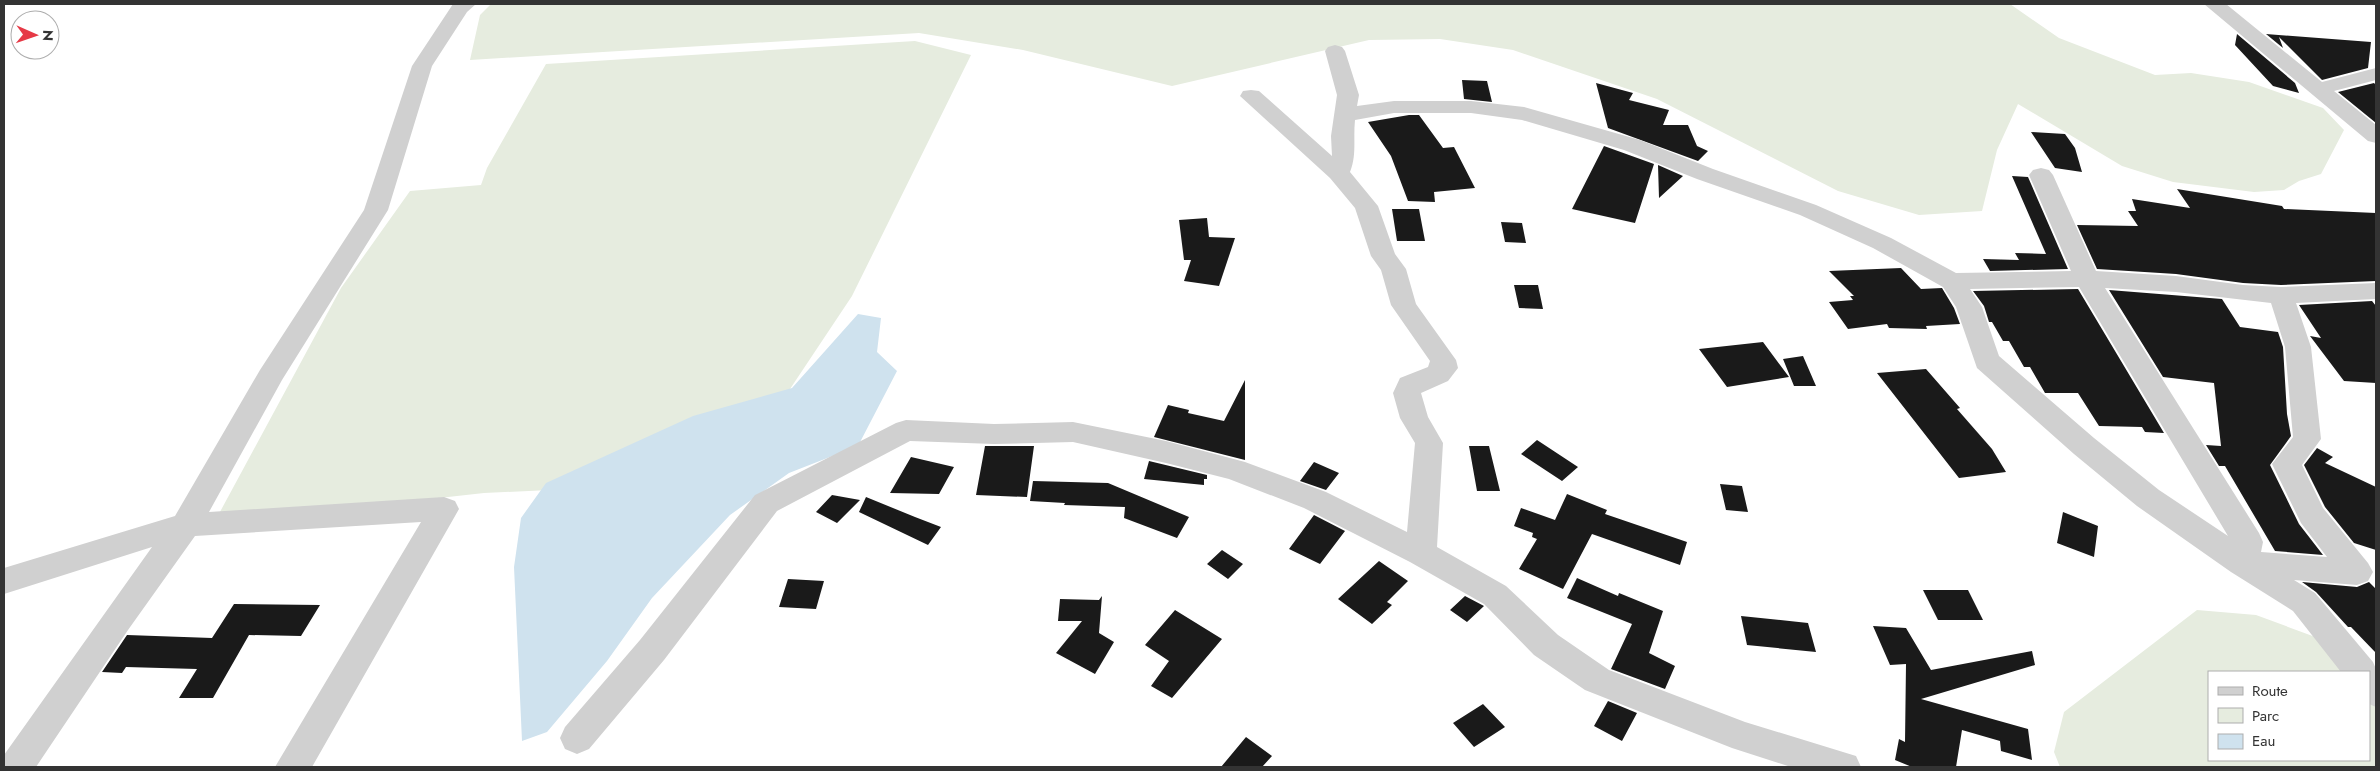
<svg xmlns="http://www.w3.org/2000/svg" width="2380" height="771" font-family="Jost,sans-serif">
  <rect width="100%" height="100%" fill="#fff"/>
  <path fill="#e6ecdf" d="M491,4H2010L2059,38L2155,75L2191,73L2249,82L2323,108L2344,130L2321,174L2299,181L2284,190L2254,192L2173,182L2122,166L2018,104L1997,150L1982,211L1919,215L1838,191L1657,99L1513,50L1440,39L1369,40L1172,86L1023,50L919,33L470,60L480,15Z
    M915,41L971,55L852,296L786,395L570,489L484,493L214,523L341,288L410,191L481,185L487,168L546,64Z
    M2197,610L2256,615L2318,638L2355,672H2209V760H2369V686L2376,693V767H2060L2054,752L2064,712Z"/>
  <path fill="#cfe2ee" d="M858,314L881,318L877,352L897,371L858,446L789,473L730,515L652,598L607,661L547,732L522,741L514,567L521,518L546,483L693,416L792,388Z"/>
  <path fill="#1a1a1a" d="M2237,34L2295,83L2299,93L2273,86L2235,45Z
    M2266,34L2371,42L2368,68L2322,80L2279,37L2283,48Z
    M1462,80L1487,81L1492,102L1464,99Z
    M1596,83L1633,93L1629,100L1669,110L1663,125H1688L1697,146L1708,151L1698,161L1608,128Z
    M2374,83L2376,85V123L2338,92Z
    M1409,115H1419L1443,148L1454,147L1475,188L1434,192L1435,202L1408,201L1391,156L1368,122Z
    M2031,132L2065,134L2075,148L2082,172L2055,168Z
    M1604,146L1654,164L1635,223L1572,209Z
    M1658,165L1683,176L1659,198Z
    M2012,176L2028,177L2068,269L1990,271L1983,259L2019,260L2015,253L2046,254Z
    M2177,189L2282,206L2284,209L2376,213V281L2281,285L2243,283L2176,274L2097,269L2077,225L2138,226L2128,211H2136L2132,199L2190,208Z
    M1392,209H1419L1425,241H1397Z
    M1207,218L1209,237L1235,238L1219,286L1184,281L1191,260H1184L1179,220Z
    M1501,222L1522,223L1526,243L1505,242Z
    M1901,268L1921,289L1942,288L1954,308L1960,324L1926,326L1927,329L1889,328L1887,324L1848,329L1829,302L1853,300L1850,296H1854L1829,271Z
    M1514,285H1538L1543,309L1519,308Z
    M2078,289L2164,433L2145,432L2142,427L2099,426L2078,393H2045L2030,367H2024L2009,341H2003L1992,322H1989L1984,306L1973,291Z
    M2109,290L2222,299L2240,327L2278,332L2283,347L2287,414L2291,436L2270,465L2299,524L2323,555L2275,551L2225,466H2219L2206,445L2221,446L2214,383L2163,377Z
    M2372,301L2376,306V383L2344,381L2310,336L2321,338L2299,305Z
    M1763,342L1789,377L1727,387L1699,349Z
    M1803,356L1816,386H1794L1783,359Z
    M1926,369L1960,408L1957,409L1992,449L2006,472L1959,478L1877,373Z
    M1245,380V460L1154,437L1168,405L1189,410L1188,413L1224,421Z
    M1537,440L1578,467L1562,481L1521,454Z
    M985,446H1034L1027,497L976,495Z
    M1469,446H1489L1500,491H1477Z
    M2317,448L2333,457L2325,463L2376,487V550L2354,543L2325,507L2304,465Z
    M911,457L954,467L939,494L890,493Z
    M1149,461L1207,475V479H1204V485L1144,479Z
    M1314,462L1339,473L1326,490L1300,481Z
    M1033,481L1108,483L1189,517L1177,538L1124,518L1125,507L1064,505L1065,503L1030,501Z
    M1720,484L1742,486L1748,512L1726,510Z
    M1567,494L1607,510L1605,514L1687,542L1680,565L1592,534L1563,589L1519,569L1537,539L1532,537L1533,533L1514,526L1521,508L1555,520Z
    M832,495L860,500L837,523L816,512Z
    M866,497L915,517L941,527L928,545L859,512Z
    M2063,512L2098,526L2094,557L2057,543Z
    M1314,515L1345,531L1320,564L1289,549Z
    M1222,550L1243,564L1228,579L1207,564Z
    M1379,561L1408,581L1387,602L1392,605L1372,624L1338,599Z
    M1577,578L1618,596L1619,593L1663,611L1649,653L1675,666L1665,689L1611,669L1632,624L1567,598Z
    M788,579L824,581L816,609L779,607Z
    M2302,582L2357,587L2369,582L2376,589V653L2351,627H2348L2316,592Z
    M1923,590H1968L1983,620H1938Z
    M1102,596L1099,633L1114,642L1095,674L1056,653L1082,621H1058L1060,599L1099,600Z
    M1465,596L1484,606L1467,622L1450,610Z
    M234,604L320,605L301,636L249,635L213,698H179L197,669L126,667L122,673L102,672L127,635L212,638Z
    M1175,610L1222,639L1172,698L1151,686L1169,661L1145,645Z
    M1741,616L1808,623L1816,652L1747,645Z
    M1873,626L1906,628L1931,670L2032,651L2035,665L1921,699L2028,729L2032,760L2001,751L2000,741L1962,730L1956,767H1912L1895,760L1899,739L1905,742L1906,664L1890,665Z
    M1608,701L1637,713L1622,741L1594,726Z
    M1483,704L1505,727L1474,747L1453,723Z
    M1246,737L1272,756L1262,767H1221Z"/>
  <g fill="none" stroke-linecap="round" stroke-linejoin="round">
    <path fill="#d0d0d0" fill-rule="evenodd" d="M453,4H476L467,12L432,66L388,210L282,380L209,512L444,497L455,501L459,509L312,767H275L421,522L195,536L128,630L36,767H4V755L152,547L4,594V568L175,516L260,370L364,210L412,66Z
      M2204,4H2226L2322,82L2376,68V80L2334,91L2376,125V143L2368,141Z
      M1335,45L1342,47L1345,51L1359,95L1357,106L1394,101H1471L1524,107L1640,140L1713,169L1816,205L1891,238L1956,273L2071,271L2029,175L2033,170L2041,168L2049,170L2053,175L2096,271L2176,276L2243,285L2281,287L2376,283V299L2296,303L2311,347L2321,439L2302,465L2323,508L2368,563L2373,572L2368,581L2357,585L2294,580L2315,593L2373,662L2376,669V707L2369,704V672H2341L2293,611L2231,572L2137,506L2074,454L1977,368L1956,307L1943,287L1873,248L1800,215L1697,179L1624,150L1522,120L1471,113H1394L1355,120C1353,139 1357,154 1350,172L1378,206L1395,254L1406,269L1416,304L1456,360L1458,368L1448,381L1421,393L1428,417L1443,443L1437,547L1506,586L1558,635L1609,670L1745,722L1856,756L1861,767H1791L1732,748L1585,690L1534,655L1484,604L1410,562L1304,508L1229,479L1166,463L1073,442L994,444L910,441L777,511L664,660L589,749L577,754L565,749L560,738L565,727L640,640L755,495L896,423L906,420L994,424L1073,422L1166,441L1245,462L1326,492L1407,532L1415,443L1400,418L1393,393L1400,378L1428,367L1430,361L1391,305L1381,270L1371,256L1355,208L1330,178L1240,96L1243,91L1251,90L1259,91L1332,156L1331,136L1337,95L1325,51L1328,47ZM2079,287L2228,536L2159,490L2094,438L1999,356L1982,307L1970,289ZM2105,288L2176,292L2271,303L2285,347L2293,437L2272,464L2301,523L2327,557L2261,552L2263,542L2259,533Z"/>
  </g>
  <rect width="2380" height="771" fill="none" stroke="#333333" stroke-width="10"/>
  <rect x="2208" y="671" width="162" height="90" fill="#ffffff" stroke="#adadad"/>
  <rect x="2218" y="687" width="25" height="8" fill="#d0d0d0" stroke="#adadad"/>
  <text x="2252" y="696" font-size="15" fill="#333333">Route</text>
  <rect x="2218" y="708" width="25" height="15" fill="#e6ecdf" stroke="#adadad"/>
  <text x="2252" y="721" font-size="15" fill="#333333">Parc</text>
  <rect x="2218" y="734" width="25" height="15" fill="#cfe2ee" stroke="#adadad"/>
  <text x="2252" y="746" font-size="15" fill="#333333">Eau</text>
  <g transform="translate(35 35) rotate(92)"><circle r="24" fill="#ffffff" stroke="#adadad"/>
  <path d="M0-4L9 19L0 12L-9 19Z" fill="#e63946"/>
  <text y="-8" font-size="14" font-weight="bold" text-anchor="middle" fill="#333333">N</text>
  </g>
</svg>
